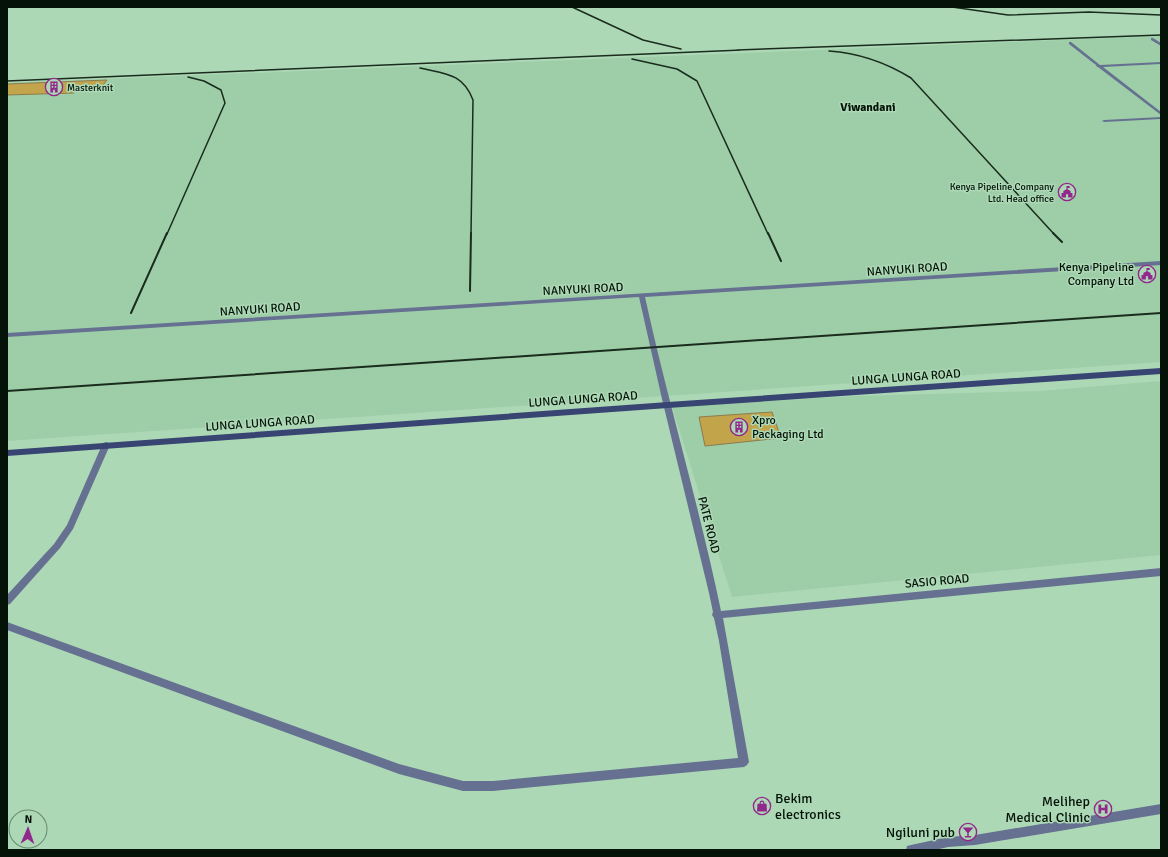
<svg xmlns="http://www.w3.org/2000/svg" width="1168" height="857" font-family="Signika,sans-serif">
  <rect width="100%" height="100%" fill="#add8b6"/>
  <path fill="#9ecea8" d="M1161,36V362L7,441V83Z
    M1161,381V555L732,597L672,407L856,396L1039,391Z"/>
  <path fill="#c2a44b" stroke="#8b7b4f" d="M107,80L100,89L76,90L74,93L7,95V84Z
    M772,412L781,438L705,446L699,417Z"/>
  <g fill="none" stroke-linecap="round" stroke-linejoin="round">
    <path fill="#667090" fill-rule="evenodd" d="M1151,38H1153L1161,43V46L1151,40Z
      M1069,42H1071L1100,65L1161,62V64L1103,67L1161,112V115L1098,67H1097L1096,65L1069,44Z
      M1161,117V119L1104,122L1102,121L1104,120Z
      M1161,261V265L645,297C668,402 699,505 721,611L1161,568V576L723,618L749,762L747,765L744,767L493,791H463L399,774L7,630V622L399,764L463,781H493L738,758L719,641L714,618L712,615L713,612L709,593L662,399L639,297L7,337V333Z
      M106,442L109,443L110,445L73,529L60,548L10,604L7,605V595L54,544L67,525L102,445L103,443Z
      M1161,804V814L975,845L948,847L935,850H906L907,846L911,845L948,837L975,835Z"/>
    <path fill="#384471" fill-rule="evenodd" d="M1161,368V374L668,408L7,456V450L668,402Z"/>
    <path stroke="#1a2c1e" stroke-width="1.5" d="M572,7L643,40L681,49
      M952,7L1008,15L1089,12L1161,15
      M737,50L1161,35
      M829,51C859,53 885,62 911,78L1054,234
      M632,59L677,69L697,81L768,234
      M420,68C445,74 463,73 473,100L471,234
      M7,81L742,50
      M167,234L225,103L221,90L204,81L188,77"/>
    <path stroke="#1a2c1e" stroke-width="2" d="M768,233L781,261
      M1053,233L1062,242
      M470,291L471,233
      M131,313L167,233
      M7,391L1161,313"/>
  </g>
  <defs>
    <symbol id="building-ring" viewBox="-11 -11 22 22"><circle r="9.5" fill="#add8b6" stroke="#92288b" stroke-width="1.5"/><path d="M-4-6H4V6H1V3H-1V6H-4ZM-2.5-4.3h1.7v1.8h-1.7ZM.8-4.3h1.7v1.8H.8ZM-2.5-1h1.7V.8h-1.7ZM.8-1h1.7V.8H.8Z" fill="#92288b"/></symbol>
    <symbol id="civic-ring" viewBox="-11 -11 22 22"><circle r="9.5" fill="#add8b6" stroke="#92288b" stroke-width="1.5"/><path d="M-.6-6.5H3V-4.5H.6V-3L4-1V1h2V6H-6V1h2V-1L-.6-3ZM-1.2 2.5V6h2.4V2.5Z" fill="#92288b"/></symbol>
    <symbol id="shop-ring" viewBox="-11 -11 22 22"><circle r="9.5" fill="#add8b6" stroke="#92288b" stroke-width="1.5"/><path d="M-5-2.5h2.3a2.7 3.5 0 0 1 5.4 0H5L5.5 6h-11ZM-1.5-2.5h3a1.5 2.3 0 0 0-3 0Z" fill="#92288b"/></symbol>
    <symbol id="hospital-ring" viewBox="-11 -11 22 22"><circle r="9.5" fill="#add8b6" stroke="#92288b" stroke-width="1.5"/><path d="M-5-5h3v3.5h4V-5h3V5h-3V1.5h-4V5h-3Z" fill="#92288b"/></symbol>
    <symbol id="bar-ring" viewBox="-11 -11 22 22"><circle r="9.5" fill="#add8b6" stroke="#92288b" stroke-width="1.5"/><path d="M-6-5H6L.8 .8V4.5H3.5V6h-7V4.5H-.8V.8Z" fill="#92288b"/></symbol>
  </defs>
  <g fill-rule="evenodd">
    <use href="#building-ring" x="44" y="77" width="20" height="20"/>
    <use href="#civic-ring" x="1057" y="182" width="20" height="20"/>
    <use href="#civic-ring" x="1137" y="264" width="20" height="20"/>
    <use href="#building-ring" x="729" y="417" width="20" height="20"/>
    <use href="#shop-ring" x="752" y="796" width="20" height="20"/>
    <use href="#hospital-ring" x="1093" y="799" width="20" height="20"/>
    <use href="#bar-ring" x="958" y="822" width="20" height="20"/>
  </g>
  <g text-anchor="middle" stroke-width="3" stroke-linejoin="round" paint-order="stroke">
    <g font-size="10" fill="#041207" stroke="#add8b6" text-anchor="start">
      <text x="67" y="91">Masterknit</text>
      <text x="1054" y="190" text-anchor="end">Kenya Pipeline Company<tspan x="1054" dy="12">Ltd. Head office</tspan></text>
    </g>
    <g font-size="12" font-weight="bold" fill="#041207" stroke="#add8b6">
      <text x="868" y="111">Viwandani</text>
    </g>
    <g font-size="12" fill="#041207" stroke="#add8b6" text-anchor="end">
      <text x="1134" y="271">Kenya Pipeline<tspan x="1134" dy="14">Company Ltd</tspan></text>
      <text x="752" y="424" text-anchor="start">Xpro<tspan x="752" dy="14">Packaging Ltd</tspan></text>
    </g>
    <g font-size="12" fill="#041207" stroke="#add8b6">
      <text transform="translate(907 269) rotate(-4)" y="4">NANYUKI ROAD</text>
      <text transform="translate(583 289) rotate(-3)" y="4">NANYUKI ROAD</text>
      <text transform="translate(260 309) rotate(-4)" y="4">NANYUKI ROAD</text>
      <text transform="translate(906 377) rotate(-4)" y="4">LUNGA LUNGA ROAD</text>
      <text transform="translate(583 399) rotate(-4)" y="4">LUNGA LUNGA ROAD</text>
      <text transform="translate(260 423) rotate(-4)" y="4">LUNGA LUNGA ROAD</text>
      <text transform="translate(709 525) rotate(76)" y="4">PATE ROAD</text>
      <text transform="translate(937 581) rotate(-5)" y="4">SASIO ROAD</text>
    </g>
    <g font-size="14" fill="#041207" stroke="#add8b6" text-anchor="end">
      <text x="775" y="803" text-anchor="start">Bekim<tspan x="775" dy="16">electronics</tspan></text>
      <text x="1090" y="806">Melihep<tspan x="1090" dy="16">Medical Clinic</tspan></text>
      <text x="955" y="837">Ngiluni pub</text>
    </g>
  </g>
  <rect width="1168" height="857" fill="none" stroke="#041207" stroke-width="16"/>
  <g transform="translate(28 829) rotate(2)"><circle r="19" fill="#add8b6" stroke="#698970"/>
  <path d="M0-3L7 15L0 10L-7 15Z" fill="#92288b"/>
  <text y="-6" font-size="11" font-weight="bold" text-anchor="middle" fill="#041207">N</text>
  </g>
</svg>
